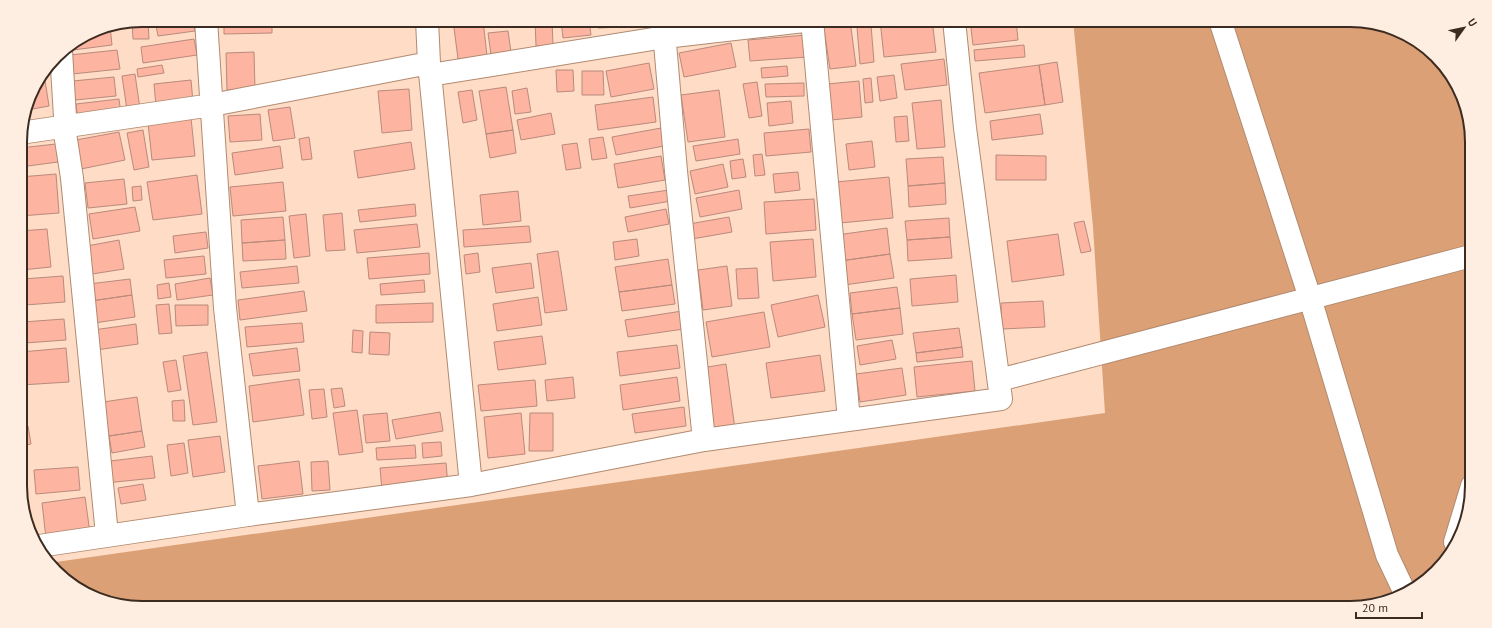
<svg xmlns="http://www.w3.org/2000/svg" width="1492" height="628" font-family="'PT Sans',sans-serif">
  <rect width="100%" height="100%" fill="#fedcc5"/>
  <path fill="#dba076" d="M1073,20H1350L1397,29L1447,68L1471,126L1472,486L1463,533L1424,583L1390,601L1358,608H142L95,599L49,563L1105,413L1093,227Z"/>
  <path fill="#fdb4a0" stroke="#ba8a7d" d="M142,20H148L149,39H133L132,22Z
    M155,20H193L195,31L158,36Z
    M224,20H272V33L224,34Z
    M351,20H398V21L351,26Z
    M453,20H483L487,56L458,59Z
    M535,20H552L553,46H536Z
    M561,20H589L591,35L563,38Z
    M598,20H649V26L598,28Z
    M839,20H850L856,66L830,69L823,22Z
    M880,20H932L936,52L884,57Z
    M970,20H1016L1018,40L973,45Z
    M871,25L874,62L860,64L857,27Z
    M110,26L112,45L73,50V43L95,29Z
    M508,31L512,59L492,62L488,33Z
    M806,35L808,57L750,61L748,40Z
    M194,39L197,55L143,63L141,47Z
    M731,43L736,67L684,77L679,53Z
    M1024,45L1025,57L975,61L974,50Z
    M117,50L120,69L72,74L70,55Z
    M254,52L255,89L227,90L226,53Z
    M944,59L947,85L905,90L901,64Z
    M1057,62L1063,102L1045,105L1039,65Z
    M649,63L654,89L611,97L606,71Z
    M162,65L164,73L138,77L137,69Z
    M1039,65L1045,105L985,113L979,73Z
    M787,66L788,76L762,78L761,68Z
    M556,70H573L574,91L557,92Z
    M582,71H603L604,95H582Z
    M44,74L49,106L27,110L33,88Z
    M135,74L140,109L127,110L122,76Z
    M894,75L897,98L880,101L877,77Z
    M114,77L116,96L75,100L73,81Z
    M871,78L873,102L865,103L863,79Z
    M191,80L193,102L156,106L154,84Z
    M859,81L862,117L831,120L827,84Z
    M757,82L762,116L749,118L743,84Z
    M804,83V96L766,97L765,84Z
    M506,87L513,130L486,134L479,91Z
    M527,88L531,112L515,114L512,91Z
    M409,89L412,130L382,133L378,91Z
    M472,90L477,120L463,123L458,92Z
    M719,90L725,137L688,142L681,95Z
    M653,97L656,122L598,130L595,105Z
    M119,99L121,115L78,120L76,104Z
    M941,100L945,147L917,149L912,103Z
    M791,101L793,123L769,126L767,103Z
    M290,107L295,138L273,141L268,110Z
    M551,113L555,134L521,140L517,120Z
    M260,114L262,140L230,142L228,116Z
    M1040,114L1043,134L992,140L990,121Z
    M907,116L909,141L896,142L894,117Z
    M191,118L195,156L152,160L148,123Z
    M661,128L664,146L616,155L612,137Z
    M809,129L811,152L766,156L764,133Z
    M143,130L149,167L134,170L127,133Z
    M513,130L516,153L490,158L486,134Z
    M119,132L125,160L81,169L76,140Z
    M309,137L312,159L302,160L299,139Z
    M603,137L607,158L592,160L589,139Z
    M738,139L740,154L696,161L693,146Z
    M872,141L875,167L849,170L846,144Z
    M411,142L415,169L358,178L354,151Z
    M577,143L581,168L566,170L562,145Z
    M56,144L58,162L20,167V148Z
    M280,146L283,168L235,175L232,153Z
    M762,154L765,175L755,176L753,155Z
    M996,155L1046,156V180H996Z
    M661,156L665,180L618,188L614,164Z
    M943,157L945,183L908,186L906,159Z
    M743,159L746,177L732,179L730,161Z
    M723,164L728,187L695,194L690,171Z
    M798,172L800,190L775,193L773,174Z
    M56,174L59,213L20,216V177Z
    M197,175L202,214L153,220L147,182Z
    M889,177L893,218L840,223L836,182Z
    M124,179L127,204L88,208L85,183Z
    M283,182L286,211L233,216L230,187Z
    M945,183L946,204L909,207L908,186Z
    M141,186L142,200L133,201L132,187Z
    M669,190L671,201L630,208L628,196Z
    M739,190L742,209L700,217L696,198Z
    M518,191L521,221L483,225L480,195Z
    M814,199L816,230L766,234L764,202Z
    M415,204L416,216L360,222L358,210Z
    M135,207L140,231L93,239L89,214Z
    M666,209L669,224L628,232L625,217Z
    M342,213L345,250L326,251L323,215Z
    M306,214L310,256L294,258L289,216Z
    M283,217L285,240L242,243L241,220Z
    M729,217L732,232L692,239L689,224Z
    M949,218L950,237L907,240L905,221Z
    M1084,221L1091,251L1081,253L1074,223Z
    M417,224L420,247L357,253L354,230Z
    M529,226L531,242L464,247L463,230Z
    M887,228L890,254L840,261L837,235Z
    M47,229L51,267L21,270L20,231Z
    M206,232L208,248L175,253L173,236Z
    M1058,234L1064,275L1012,282L1007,241Z
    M950,237L952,258L908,261L907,240Z
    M637,239L639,256L615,260L613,242Z
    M813,239L816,277L773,281L770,242Z
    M119,240L124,269L92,274L87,246Z
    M285,240L286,259L243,261L242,243Z
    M558,251L567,310L545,313L537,254Z
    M429,253L430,274L369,279L367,258Z
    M478,253L480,272L466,274L464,255Z
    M890,254L894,278L844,285L840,261Z
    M204,256L206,274L166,278L164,260Z
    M668,259L672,285L619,292L615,267Z
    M531,263L534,288L496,293L492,268Z
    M297,266L299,283L242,288L240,272Z
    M727,266L732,306L703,310L698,270Z
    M757,268L759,298L738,299L736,269Z
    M956,275L958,302L912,306L910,279Z
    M63,276L65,302L25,305L23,279Z
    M210,278L213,295L177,300L175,284Z
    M130,279L132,295L91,301L89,284Z
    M424,280L425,292L381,295L380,284Z
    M169,283L171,297L158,299L157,285Z
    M672,285L675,304L622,311L619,292Z
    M897,287L900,308L852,314L850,293Z
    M304,291L307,311L240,320L238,300Z
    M132,295L135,317L94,323L91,301Z
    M818,295L825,327L778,337L771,305Z
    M538,297L542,325L497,331L493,304Z
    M1043,301L1045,327L1002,329L1001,303Z
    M433,303V322L376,323V305Z
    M169,304L172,333L159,334L156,305Z
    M175,305H208V325L176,326Z
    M900,308L903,334L856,340L852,314Z
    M682,311L684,329L628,337L625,320Z
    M764,312L770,347L712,357L706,322Z
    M64,319L66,340L25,343L23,322Z
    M302,323L304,342L247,347L245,327Z
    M136,324L138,344L96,350L93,330Z
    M959,328L962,347L916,353L913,333Z
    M353,330L363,331L362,353L352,352Z
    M370,332L390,333L389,355L369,354Z
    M542,336L546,364L498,370L494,342Z
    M892,340L896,359L860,365L857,346Z
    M677,345L680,368L620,376L617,352Z
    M962,347L963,357L917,362L916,353Z
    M66,348L69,382L21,385V352Z
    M297,348L300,371L253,376L249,354Z
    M207,352L217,422L193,425L183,356Z
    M820,355L825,391L771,398L766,363Z
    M176,360L181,390L168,392L163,362Z
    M972,361L975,391L917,397L914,367Z
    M726,364L735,429L711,432L702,368Z
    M902,368L906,395L860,402L856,374Z
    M573,377L575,398L547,401L545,380Z
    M677,377L680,401L623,410L620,385Z
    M299,379L304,415L253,422L249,386Z
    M535,380L537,406L481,411L478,385Z
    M342,388L345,406L334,408L331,389Z
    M324,389L327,417L312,419L309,390Z
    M137,397L142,431L109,436L103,402Z
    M184,400L185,421H173L172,401Z
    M684,407L686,426L635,433L632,414Z
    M357,410L363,452L339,455L333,413Z
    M440,412L443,431L396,439L392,420Z
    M387,413L390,441L366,443L363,415Z
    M521,413L525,454L488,458L484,417Z
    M530,413H553V451H529Z
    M21,426H28L31,444L21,446Z
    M142,431L145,447L112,453L109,436Z
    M220,436L225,472L193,477L188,440Z
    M441,442L442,456L423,458L422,443Z
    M184,443L188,473L171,476L167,445Z
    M415,445L416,458L377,460L376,448Z
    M152,456L155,478L105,483L102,462Z
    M299,461L303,494L262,499L258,466Z
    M328,461L330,490L312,491L311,462Z
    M446,463L448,485L382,490L380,468Z
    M78,467L80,490L36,494L34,470Z
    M21,470H22L24,491H21Z
    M143,484L146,500L121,504L118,488Z
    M85,497L90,533L46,538L42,503Z"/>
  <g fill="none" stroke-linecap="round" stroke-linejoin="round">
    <defs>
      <path id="minor" d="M206,20L225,308L248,515
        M427,20L429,63L471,485
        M663,20L676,171L704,440
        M812,20L849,420
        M1220,20L1310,298L1387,555L1405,593
        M61,51L65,117L64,127L72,178L107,535
        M430,75L665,37L813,20
        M20,133L212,105L429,63
        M999,380L1471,256
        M1455,542L1472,486
        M39,546L248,515L471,485L704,440L1001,399L965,128L954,20"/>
    </defs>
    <use href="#minor" stroke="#b18a70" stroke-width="24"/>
    <use href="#minor" stroke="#fff" stroke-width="22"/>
  </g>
  <path d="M0 0H1492V628H0ZM142 27H1350A115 115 0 0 1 1465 142V486A115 115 0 0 1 1350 601H142A115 115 0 0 1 27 486V142A115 115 0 0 1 142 27Z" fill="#feede1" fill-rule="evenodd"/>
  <path fill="none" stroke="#3c2b20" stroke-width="2" d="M142 27H1350A115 115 0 0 1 1465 142V486A115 115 0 0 1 1350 601H142A115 115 0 0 1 27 486V142A115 115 0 0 1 142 27Z"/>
  <g transform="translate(1464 28) rotate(57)" stroke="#feede1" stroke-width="3" paint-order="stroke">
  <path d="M0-3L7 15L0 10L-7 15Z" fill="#3c2b20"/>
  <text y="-6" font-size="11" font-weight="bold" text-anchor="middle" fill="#3c2b20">U</text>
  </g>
  <path d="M1356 612v6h66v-6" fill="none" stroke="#3c2b20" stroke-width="2"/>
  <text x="1362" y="612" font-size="12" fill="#3c2b20" stroke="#feede1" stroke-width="3" paint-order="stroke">20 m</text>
</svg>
